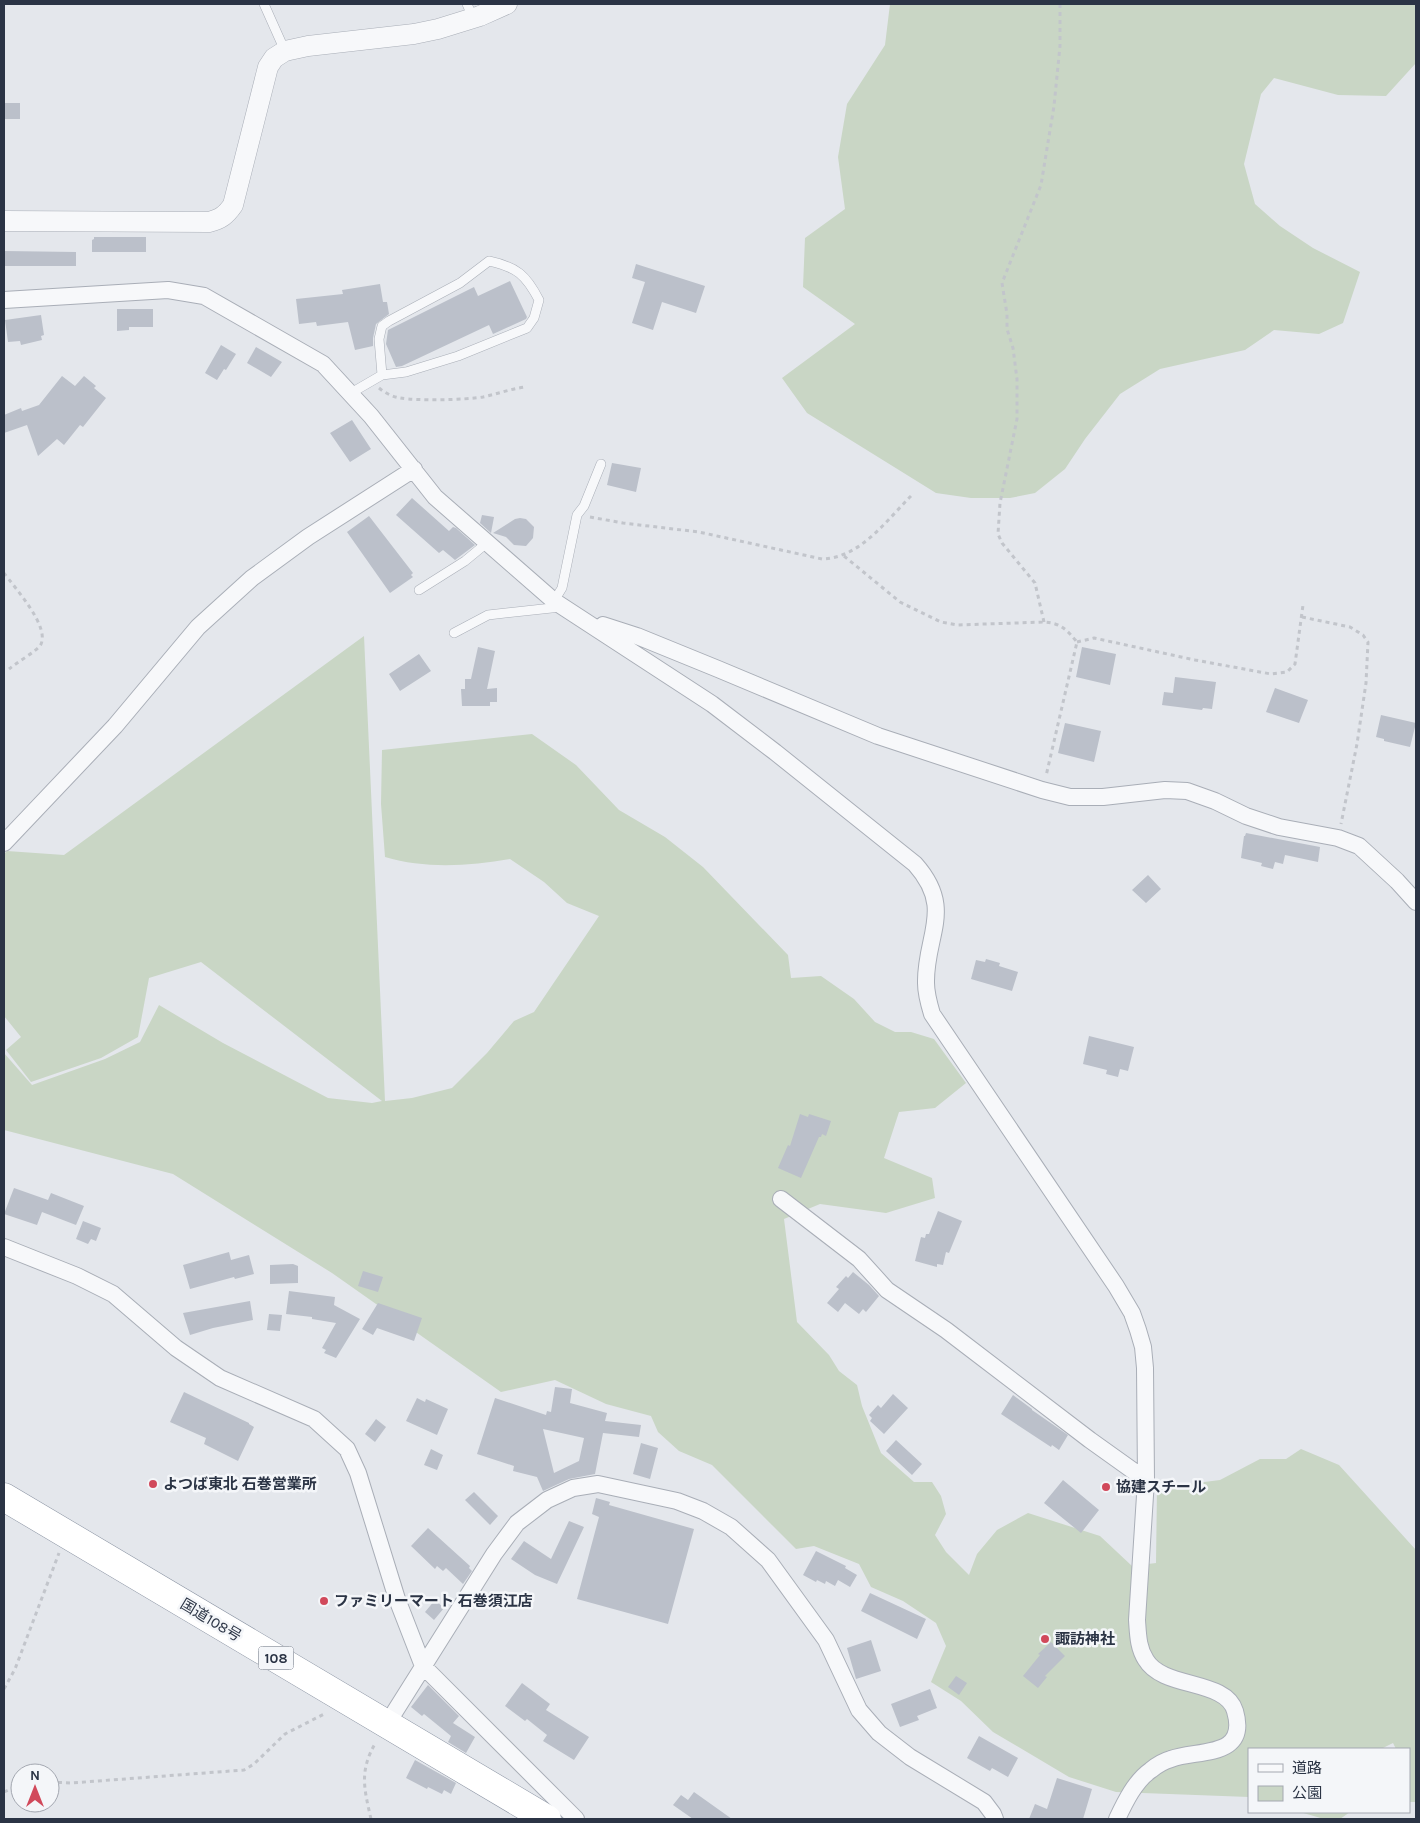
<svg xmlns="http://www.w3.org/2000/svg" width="1420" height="1823" font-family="Karla,'Noto Sans JP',sans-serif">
  <rect width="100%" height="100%" fill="#e4e7ec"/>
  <path fill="#c9d6c5" d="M890,4H1414L1416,6V63L1386,96L1338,95L1274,78L1261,94L1244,164L1255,204L1280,226L1313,248L1360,272L1343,323L1319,334L1274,330L1245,350L1160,369L1120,394L1085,439L1065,469L1035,493L1010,498H971L936,493L807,413L782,378L855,324L803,287L805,238L845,209L838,157L847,104L885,45Z
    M364,636L385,1101L412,1098L452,1088L487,1053L514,1021L534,1012L599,916L567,903L544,882L510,859C469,866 425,869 385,857L381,804L382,750L532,734L576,765L619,810L665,837L703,867L788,955L791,978L821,976L854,999L875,1022L895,1032H911L934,1039L966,1083L935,1108L899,1112L884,1158L932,1178L935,1198L886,1213L820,1204L784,1219L797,1322L829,1355L839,1371L857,1385L862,1406L881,1453L914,1482H932L941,1496L946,1514L935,1535L946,1552L969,1575L977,1554L997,1530L1028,1513L1100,1536L1132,1566L1156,1563L1157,1488L1220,1480L1260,1459H1286L1301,1449L1339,1465L1416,1550V1802H1409V1749H1396L1393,1743L1381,1749H1249V1797L1116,1792L1069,1777L993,1732L961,1701L931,1682L946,1646L936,1623L903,1601L871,1587L859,1564L814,1546L796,1549L712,1465L679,1451L658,1432L651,1416L606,1404L555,1380L501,1392L332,1273L173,1174L4,1130V1053L32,1085L105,1059L140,1042L159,1005L223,1043L328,1098L372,1103L382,1101L201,962L149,978L138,1037L101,1058L31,1082L6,1050L21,1037L4,1016V854L7,851L64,855Z
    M1300,1812H1350L1340,1819H1324Z"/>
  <path fill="#bbc0ca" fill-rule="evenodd" d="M4,103H20V119H4Z
    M94,237H146V252H92V240L94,239Z
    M4,251L76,252V266H4Z
    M636,264L705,286L696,313L662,302L653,330L632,323L645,282L632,278Z
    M510,281L527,317L526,319L493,334L489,325L402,366L396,367L386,344L388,330L474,287L478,296Z
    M380,284L383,302H387L389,314L376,324L373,338V346L355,350L348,322L317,326L316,322L299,324L296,299L343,294L342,290Z
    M117,309H153V327H129V330L117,331Z
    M41,315L44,335L41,336L42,340L21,345L20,341L8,342L5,320Z
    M221,345L236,354L226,370L224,369L217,380L205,373Z
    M256,347L282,362L271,377L247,363Z
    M62,376L75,386L84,376L96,386L94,388L106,398L83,427L80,425L64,445L57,439L38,456L27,425L4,433V415L21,408L22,411L39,405Z
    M352,420L371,449L350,462L330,433Z
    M612,463L641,468L636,492L607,485Z
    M412,498L449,531L453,527L456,528L475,545L455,560L443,550L439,553L396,515Z
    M482,515L494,517L491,533L480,523Z
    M369,516L413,573L411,575L413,577L390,593L347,532Z
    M520,518L526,519L534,527L533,538L526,546L514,545L506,537L493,533L515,519Z
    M478,647L495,651L487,689L497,688V702H490V706H462L461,689H465V679H471Z
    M1082,647L1116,654L1110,685L1076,677Z
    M419,654L431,671L400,691L389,674Z
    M1175,677L1216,682L1212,709L1203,708L1202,710L1162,705L1164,692L1173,693Z
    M1275,688L1308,700L1299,723L1266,712Z
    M1381,715L1416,723L1410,747L1384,741V739L1376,737Z
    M1065,723L1101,731L1094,762L1058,753Z
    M1246,833L1320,847L1318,862L1285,855L1283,864L1275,862L1273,869L1261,866L1262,863L1241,858L1244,836H1245Z
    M1148,875L1161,889L1146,903L1132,890Z
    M986,959L1000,963L999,966L1018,972L1012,991L971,979L976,960L985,962Z
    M1089,1036L1134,1047L1128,1071L1120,1069L1118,1077L1106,1074L1107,1070L1083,1064Z
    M800,1114L808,1117L809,1114L831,1121L826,1136L822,1134L821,1137H819L801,1178L778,1168L788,1145L790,1146Z
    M14,1188L48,1200L51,1193L84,1206L76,1225L42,1212L37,1225L4,1214Z
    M938,1211L962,1221L949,1253L946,1252L943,1265L937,1264V1267L915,1261L921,1237L925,1238L926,1234H929Z
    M83,1221L101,1228L96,1241L91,1239L88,1244L76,1239Z
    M229,1252L231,1260L249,1255L254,1274L235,1279L234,1277L190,1289L183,1265Z
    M293,1264L298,1266V1283L270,1284V1265Z
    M363,1271L383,1277L378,1292L358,1286Z
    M853,1272L869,1285L879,1296L866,1312L863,1309L859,1314L845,1303L838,1312L827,1303L839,1289L836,1287L846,1276L848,1278Z
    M289,1291L335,1297L334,1305L360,1319L336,1358L324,1353L326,1350L322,1348L336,1323L312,1319V1317L286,1314Z
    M250,1301L253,1320L213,1328L190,1335L183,1313Z
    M378,1303L422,1318L414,1341L377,1328L373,1335L362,1329Z
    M269,1314L282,1315L280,1331L267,1330Z
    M555,1387L572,1389L570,1403L607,1413L605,1421L641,1425L639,1437L603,1433L595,1474L569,1479L543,1491L537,1477L513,1471L514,1466L477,1454L495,1398L546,1415L547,1411L551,1412ZM543,1429L584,1438L579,1461L554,1473Z
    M184,1392L249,1423V1424L254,1427L238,1461L204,1444L206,1438L170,1422Z
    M893,1394L908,1408L884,1434L870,1421L872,1418L869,1415L878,1405L881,1408Z
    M1013,1395L1032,1409V1410L1068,1435L1059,1450L1052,1445L1051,1447L1001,1414Z
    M417,1398L425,1402L426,1399L448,1409L437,1435L406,1421Z
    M376,1419L386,1427L375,1442L365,1434Z
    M896,1440L922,1464L912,1475L886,1451Z
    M641,1443L658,1448L650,1479L633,1474Z
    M431,1449L443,1455L437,1470L424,1465Z
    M1063,1480L1099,1510L1081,1533L1044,1503Z
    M474,1492L498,1516L490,1525L465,1500Z
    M596,1498L610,1502L609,1505L694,1529L668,1624L577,1599L599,1517L592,1514Z
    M569,1521L584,1527L557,1584L535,1575L511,1559L524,1541L551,1559Z
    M428,1528L470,1566L469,1568L472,1571L463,1584L446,1568L443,1571L437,1566L435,1569L411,1546Z
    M816,1551L846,1566L845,1568L857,1575L850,1587L838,1580L835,1586L826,1581L825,1584L817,1580L816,1582L803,1575Z
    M870,1593L926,1619L917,1639L861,1611Z
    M435,1600L444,1608L434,1620L425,1612Z
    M871,1640L881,1671L856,1679L847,1648Z
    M1051,1642L1065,1656L1045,1676L1047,1677L1038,1688L1023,1676L1040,1655L1038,1654Z
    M956,1676L967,1683L959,1695L948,1687Z
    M522,1683L550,1704L546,1710L589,1737L574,1760L543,1741L547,1735L527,1719L525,1721L505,1706Z
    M428,1685L459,1716L453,1723L475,1737L466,1753L448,1742L451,1736L424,1714L422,1716L411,1707Z
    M930,1689L937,1708L917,1716L919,1720L900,1727L891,1704Z
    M979,1736L1018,1758L1008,1777L992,1768L990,1771L967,1758Z
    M415,1760L456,1783L451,1794L444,1790L442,1794L428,1787L427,1789L406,1778Z
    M1057,1778L1092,1789L1083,1819H1029L1035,1804L1047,1809Z
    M694,1792L732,1819H693L673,1805L681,1795L688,1800Z"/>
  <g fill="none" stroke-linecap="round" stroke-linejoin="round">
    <defs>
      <path id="service" d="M264,4L285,51
        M467,4L473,18
        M351,393L382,375L379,339L382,326L389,321L460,283L489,261C517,267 526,275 539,300L534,318L527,328L458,356L406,372L382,375
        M419,590L465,561L488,542
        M554,601L562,588L577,515L584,506L601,464
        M454,633L488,615L561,607"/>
      <path id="minor" d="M4,300L168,290L204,296L323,364L371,416L435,497L554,601L712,704L775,752L915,864C955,909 925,935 926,983C926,994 929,1004 932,1014L1116,1286L1132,1313L1138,1330L1143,1347L1145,1368L1146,1480L1137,1620C1138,1634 1138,1648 1146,1660C1163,1689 1226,1679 1235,1711C1249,1759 1197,1749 1171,1759C1164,1761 1157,1765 1151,1770C1135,1781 1125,1802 1117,1819
        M603,625L637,636L718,669L878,736L1042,790L1070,797H1103L1165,790L1187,791L1215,801L1246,816L1279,827L1338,838L1359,846L1397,881L1416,902
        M4,843L115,726L198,627L252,578L308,537L414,469
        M781,1199L859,1259L887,1290L946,1330L1090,1440L1146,1480
        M4,1247L77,1276L113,1294L176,1348L220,1378L314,1419L347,1449L358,1473L397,1599L423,1666L576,1819
        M387,1724L494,1554L517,1523L547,1500L573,1488L598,1484L677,1501L703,1511L731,1527L768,1560L826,1640L859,1710L879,1733L910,1757L984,1802L993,1814L995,1819"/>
      <path id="tertiary" d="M4,221L209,222C221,219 226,215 233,205L268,67L274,58L285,51L308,46L414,34L438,29L480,16L507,4"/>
      <path id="trunk" d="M4,1497L547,1819"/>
    </defs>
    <use href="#service" stroke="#a9aeb7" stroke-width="10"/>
    <use href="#minor" stroke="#a9aeb7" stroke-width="18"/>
    <use href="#tertiary" stroke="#a9aeb7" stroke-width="21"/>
    <use href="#trunk" stroke="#8b94a3" stroke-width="29"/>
    <path stroke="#c2c5cb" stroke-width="3" stroke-dasharray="4 4" stroke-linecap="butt" d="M379,388C385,393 393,397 400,398C418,401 465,400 483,397C497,394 510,389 525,387
      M590,517L623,523L699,532L822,559C860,558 886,521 911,496
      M844,556L900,602L941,622L957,625L1044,622C1061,623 1067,630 1077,642L1046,776
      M4,573C14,587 52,628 40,646C36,651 15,664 9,669
      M1302,617L1350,627L1363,635L1368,642L1366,683L1357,744L1341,824
      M1044,622L1035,583L1002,543L998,534L1000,503L1017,419V379L1013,348L1007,329V314L1002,283L1041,185L1054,106L1060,46V4
      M1077,642L1094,638L1195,660L1271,674L1287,672L1295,664L1303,605
      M4,1689L15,1669L59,1553
      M50,1782L71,1783L244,1770L254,1764L285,1734L326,1713
      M4,1792L20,1785
      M371,1819C364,1788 359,1771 376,1742"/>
    <use href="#service" stroke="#f7f8fa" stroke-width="9"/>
    <use href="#minor" stroke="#f7f8fa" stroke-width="16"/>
    <use href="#tertiary" stroke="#f7f8fa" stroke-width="20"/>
    <use href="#trunk" stroke="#fff" stroke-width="28"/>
  </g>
  <g fill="#d1495b" stroke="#f4f6f9" stroke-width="2">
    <circle cx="153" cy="1484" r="5"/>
    <circle cx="1106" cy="1487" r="5"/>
    <circle cx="324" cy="1601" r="5"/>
    <circle cx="1045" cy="1639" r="5"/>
  </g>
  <g text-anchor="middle" stroke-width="5" stroke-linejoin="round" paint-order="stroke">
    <rect fill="#f4f6f9" stroke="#676e7b" stroke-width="1" x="258.5" y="1646.5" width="35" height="23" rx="4"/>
    <g font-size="14" font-weight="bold" fill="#2b3445">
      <text x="276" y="1663">108</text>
    </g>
    <g font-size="15" font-weight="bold" fill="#2b3445" stroke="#f4f6f9" text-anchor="start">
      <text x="163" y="1489">よつば東北 石巻営業所</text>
      <text x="1116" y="1492">協建スチール</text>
      <text x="334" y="1606">ファミリーマート 石巻須江店</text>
      <text x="1055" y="1644">諏訪神社</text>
    </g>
    <g font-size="15" fill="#2b3445" stroke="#f4f6f9">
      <text transform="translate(211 1620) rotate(31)" y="5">国道108号</text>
    </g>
  </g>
  <rect width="1420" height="1823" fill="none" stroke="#2b3445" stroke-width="10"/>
  <rect x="1248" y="1748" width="162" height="65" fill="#f4f6f9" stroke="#a4a8b1"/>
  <rect x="1258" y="1764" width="25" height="8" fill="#f7f8fa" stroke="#a4a8b1"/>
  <text x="1292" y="1773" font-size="15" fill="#2b3445">道路</text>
  <rect x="1258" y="1786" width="25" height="15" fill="#c9d6c5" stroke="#a4a8b1"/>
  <text x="1292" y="1798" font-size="15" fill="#2b3445">公園</text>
  <g transform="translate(35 1788)"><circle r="24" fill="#f4f6f9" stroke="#a4a8b1"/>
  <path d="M0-4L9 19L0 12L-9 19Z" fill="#d1495b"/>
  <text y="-8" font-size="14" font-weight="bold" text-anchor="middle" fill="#2b3445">N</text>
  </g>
</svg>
